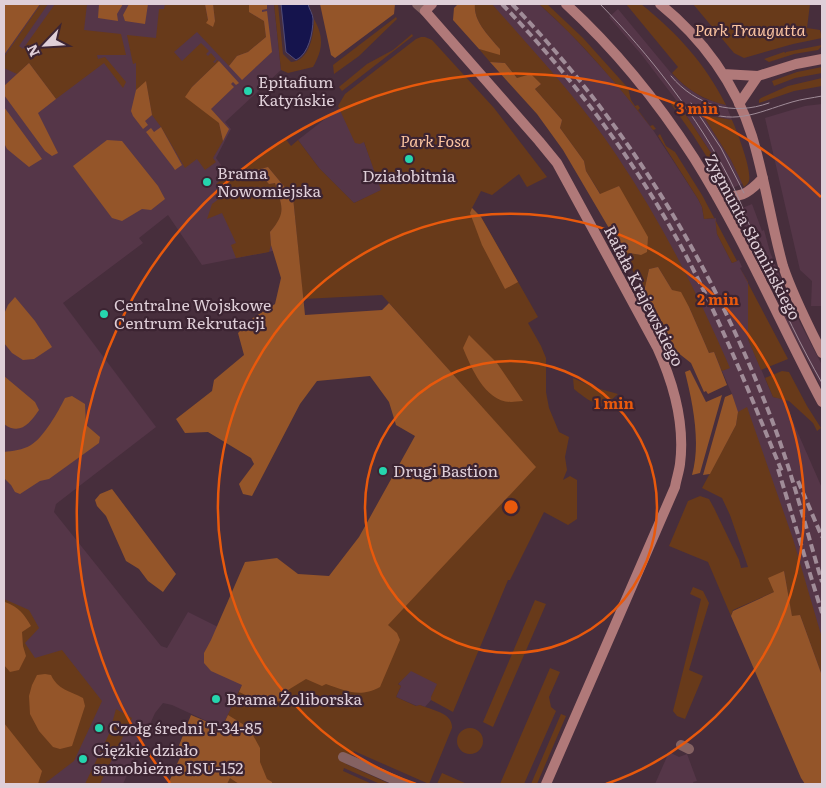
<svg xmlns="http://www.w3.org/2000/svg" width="826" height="788" font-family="Literata,serif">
  <rect width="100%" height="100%" fill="#472e3c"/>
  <path fill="#553648" d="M40,4H274L281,70L225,122L231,129L216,158L230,177L268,167L298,246L202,265L168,215L139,238L143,243L63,303L156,427L56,504L54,512L161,646L167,648L188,612L284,660L241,687L222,728L172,705L163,703L155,713L123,784H4V55Z
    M482,4H539L569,32L616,83L653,130L698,199L702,207L704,219L716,218L717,234L732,263L739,260L742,267L740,268L748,282V339L773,397L783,399L822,488V713L732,394L722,371Z
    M618,9L671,73L685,86L703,98L726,105L732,120L706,115L704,117L731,160L743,183L731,189L711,153L676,100L641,54L609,17Z
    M822,104V306H811L812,281L800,270L765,118L805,106Z
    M339,108L345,118L364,142L382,190L354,203L319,168L298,140Z
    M752,204L762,231L764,230L770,252L795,313L822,365V388L785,318L742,220L743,219L740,209Z
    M411,670L438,684L431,697V700L425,707L420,705L417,706L396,697L401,686L398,684Z
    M669,752L679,757L687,754L697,781L693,782L694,784H655Z"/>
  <path fill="#683a1a" d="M41,4H48L19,46L23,49L55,4H87L84,30L121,34L126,55H97L98,59L105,57L126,82L123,88L104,63L56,99L29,63L17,74L4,68V57Z
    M165,4H205L208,20L212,27L215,21L213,4H249V12L264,21L266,37L248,52L237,56L229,66L197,32L174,52L182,61L201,43L209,51L206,54L208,56L211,53L216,59L213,62L215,63L217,60L219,61L192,87L219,123L223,141L213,158L216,162L205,170L197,159L185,168L161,127L152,115L146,82L136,90V63L133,64L127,35L156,38L159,9H164Z
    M274,4H278L283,54L291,62C310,61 314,34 314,19C324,37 323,49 313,67L288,73L281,70Z
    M475,4H492C535,53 581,102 617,156C662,223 698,294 730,368L722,371L714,352L709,353L689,307L672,290L658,267L649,269L644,292L623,252L641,255L619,186L601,195L586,171L584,161L560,128L562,120L535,89L541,84L517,78L505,63L490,62L479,49L500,54V49C489,36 473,21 475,4Z
    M539,4H547L583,38L628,88L631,100L635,106L638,105L640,108L638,110L650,126L653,125L656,129L653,130C618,85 582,42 539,4Z
    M626,4H641C678,34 704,62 726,105C704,100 687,90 672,73L678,67Z
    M693,4H810L807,28L820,30L822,38L793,44L744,58L734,53Z
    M396,17L397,19L359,56L334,74L333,65Z
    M412,34L413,36L342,91L339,87L367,64L393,50Z
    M421,37H425L432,40L494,108L547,177L527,187L519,174L492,195L481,191L472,208L481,217L538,317L528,323L541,346L546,358V392L549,408L559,432L569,437L565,457L567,470L563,480L570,476L577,480V519L568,525L544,512L510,580H508L453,712L431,700V697L437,684L411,671L398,684L401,686L396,697L416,706L420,705C432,710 453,713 452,728L429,784L354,751L346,764L390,784H380L344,768L343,771L372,784H227L243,748L223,725L241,687L535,467L382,295L303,299L293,197L268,167L237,175L285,138L291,146L298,140L319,168L354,203L381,190L364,142L360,144L355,143L338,106L345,94L416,39Z
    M822,45L820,48L818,50L794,54L769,62L764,59L784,52L786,53V52Z
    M822,67V73L795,78L774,86L772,81L797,72Z
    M822,78V86L794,91L759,103V100L761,98L788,86Z
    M676,100L711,153L731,189L724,184L693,135L671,104Z
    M705,115L732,120C737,131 752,170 749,181C748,184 746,185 744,187L731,160L704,117Z
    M660,134L666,146L675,152L702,195L737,261L732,263L717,234L715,218L704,219L702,207L698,199L658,136Z
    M227,175L230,179L247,175L262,176L269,184L275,183C282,207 288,212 270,232L271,245L269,252L236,258L231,245L236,243L222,213L207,219L212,204L224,195L216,184Z
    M740,268L788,359L761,370L748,339V282Z
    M782,371L789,372L807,406L821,428L817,431L813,423L789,401L773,397L765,378Z
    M573,378L593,387L618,394C601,411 590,402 574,389Z
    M747,407L793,539L822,638V703L821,673L800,615L792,617L784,571L774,592L733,610L731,616L708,562L669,546L688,501L700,496L709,499L714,508L739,560L741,568L748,567L730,515L722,498L702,488L736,425L738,412Z
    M693,587L703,591L709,603L689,670L703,676L685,719L677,716L673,711L701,599L690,594Z
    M4,599L29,610L39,628L25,643L35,658L62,650L102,701L74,761L44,784H4Z
    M535,600L546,604L493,727L483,722Z
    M550,668L560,672L549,697L551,707L556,711L524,784H500Z
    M116,709L132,718L100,784H85L109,734Z
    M561,714L566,716L537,784H531Z
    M457 741a13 13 0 1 1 26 0a13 13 0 1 1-26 0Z
    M442,773L467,784H437Z"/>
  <path fill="#945529" d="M4,4H40L4,55Z
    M99,4H123L117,14L118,21L98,18Z
    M129,4H148L145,24L125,21L123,15Z
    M205,4H213L215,21L213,27L206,23L208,20Z
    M249,4H267V9L262,10V12L267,11L272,52L242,80L229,66L237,56L248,52L266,37L264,21L249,12Z
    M320,4H395L394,14L335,58L331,55Z
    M458,4H475C473,21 489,36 500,49V55L479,49L453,20L454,8Z
    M219,61L239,83L236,85L233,82L231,84L234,87L211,109L229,129L223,141L219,123L185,97L192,87Z
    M490,62L505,63L517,78L531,74L541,84L535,89L562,120L560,128L584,161L586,171L600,194L619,186L648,237L647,252L641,255L623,252L563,150L537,114Z
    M29,63L56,99L38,113L58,153L52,156L45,151L4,95V86Z
    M146,81L152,115L145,121L148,125L143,129L133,116L131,111L136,90Z
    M4,107L42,159L29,167L7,149L4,143Z
    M161,127L182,165L175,170L173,167L146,132L151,128L154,132Z
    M107,140L122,141L158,186L165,199L151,210L142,209L122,221L112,218L73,166Z
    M268,167L293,197L305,315L382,310L389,303L536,467L388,625L397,633L400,640L380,687C359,698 347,691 326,684L322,686L306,679L288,690L282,701C275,701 271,703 265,704L239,692L242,685L211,671L204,663V653L211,640L245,562L277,558L298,574L329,576L359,537L415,436L396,425L389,402L370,376L317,381L300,404L252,496L243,494L239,484L254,464L251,458L208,432L185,433L176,419L212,391L214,380L244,355L238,333L253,318L275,304L281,278L271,245L270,232C287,212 282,207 275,183L269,184L262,176L240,174Z
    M472,208L481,217L518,282L505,289L482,245L470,213Z
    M658,267L672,290L681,292L689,307L709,353L714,352L727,385L708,394L706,391L704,392L691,363L677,352L644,292L649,269Z
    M15,297L35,321L52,347L34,359L23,360L12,353L4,343V314L8,305Z
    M469,335L497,363L523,401C519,401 514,402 511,402C485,402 471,367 463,348Z
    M690,370L706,402L722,395L700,473L692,475C701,443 693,404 685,372Z
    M4,376L35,402L39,410C30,423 20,436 4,424Z
    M732,394L738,412L736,425L710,474L703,475L725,397Z
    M72,396L85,404L86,425L100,437L99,443L49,479L40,481L20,494L15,492L11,485L4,478V452C12,451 23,450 31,445C44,437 58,412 65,398Z
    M112,489L176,574L163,592L148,581L139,569L126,561L106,516L97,506L95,500L100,494Z
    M784,571L792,616L800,615L821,673L822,784H805L801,778L731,616L733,611L774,592L768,578Z
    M5,602C19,607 24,614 31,626L22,632L23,646L26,656L19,670L10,672L4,665V603Z
    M45,674L51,675C58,690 70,691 83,698L85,706L72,746L60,749L53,747L39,731L30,714L29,696L32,685L37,675Z
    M191,715L222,728L228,715L249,728L260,748V762L267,779L272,782V784H239L230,778L227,784H168L183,751L178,748Z
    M4,723L42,771L38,784H4Z"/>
  <path fill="#15144d" stroke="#524c77" d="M281,4H308C309,9 313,14 313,19C313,32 309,54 296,60L286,52Z"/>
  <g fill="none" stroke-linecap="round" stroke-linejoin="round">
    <path stroke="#856262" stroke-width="10" d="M417,4L425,11
      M681,745L689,749
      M343,757L404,784"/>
    <path stroke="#b07979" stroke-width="10" d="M432,4L425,11L539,141L557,163L657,347C673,382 685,425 680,464C679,472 676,480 675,487L546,784
      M566,4C615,49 658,102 694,158C743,236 779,321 822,402
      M660,4C702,38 736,84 752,136C765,179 771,223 783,266C793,296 808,325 822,353
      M723,74L758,76L796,64L822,59
      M739,104L758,76
      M717,197C741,197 746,196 763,178"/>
    <path stroke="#a08c98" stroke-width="1" d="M600,4C649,54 698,117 730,180C744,208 754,238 766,268C782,307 801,346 822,383
      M671,76C696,106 733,116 769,103
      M691,103L721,148L744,193
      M694,107C733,127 755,113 792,102C802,99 812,98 822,96"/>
    <path stroke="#a08c98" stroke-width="4" stroke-dasharray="8 4" stroke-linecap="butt" d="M502,4C579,84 645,174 695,273C728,338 755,407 783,474
      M512,4C630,126 717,272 776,431C794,480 807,532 822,582
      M778,469L822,613
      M798,481L822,537"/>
  </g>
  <g fill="none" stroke="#e8590c" stroke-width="2.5">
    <circle cx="511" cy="507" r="146"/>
    <path d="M416 784A293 293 0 1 1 606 784"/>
    <path d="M170 783A439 439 0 0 1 821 197"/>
  </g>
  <g fill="#25d5ae" stroke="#3c2432" stroke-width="2">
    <circle cx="248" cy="91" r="5"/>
    <circle cx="409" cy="159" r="5"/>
    <circle cx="207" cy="182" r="5"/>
    <circle cx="104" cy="314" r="5"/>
    <circle cx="383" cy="471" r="5"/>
    <circle cx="216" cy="699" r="5"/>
    <circle cx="99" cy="728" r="5"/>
    <circle cx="83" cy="759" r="5"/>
  </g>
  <g text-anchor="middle" stroke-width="4.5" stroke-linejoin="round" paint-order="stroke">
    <g font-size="16" font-style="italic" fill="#fbc4a1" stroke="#3c2432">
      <text x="750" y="36">Park Traugutta</text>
      <text x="435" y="147">Park Fosa</text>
    </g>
    <g font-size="16" fill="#dfcfd8" stroke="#3c2432" text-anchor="start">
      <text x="258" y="88">Epitafium<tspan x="258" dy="18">Katyńskie</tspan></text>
      <text x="217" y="179">Brama<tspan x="217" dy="18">Nowomiejska</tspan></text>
      <text x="409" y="182" text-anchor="middle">Działobitnia</text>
      <text x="114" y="311">Centralne Wojskowe<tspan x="114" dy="18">Centrum Rekrutacji</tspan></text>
      <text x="393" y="477">Drugi Bastion</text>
      <text x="226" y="705">Brama Żoliborska</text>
      <text x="109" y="734">Czołg średni T-34-85</text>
      <text x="93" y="756">Ciężkie działo<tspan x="93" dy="18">samobieżne ISU-152</tspan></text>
    </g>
    <g font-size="16" fill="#dfcfd8" stroke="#3c2432">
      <text transform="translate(753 237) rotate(62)" y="6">Zygmunta Słomińskiego</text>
      <text transform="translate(644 296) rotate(63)" y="6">Rafała Krajewskiego</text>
    </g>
  </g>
  <circle cx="511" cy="507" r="8" fill="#e8590c" stroke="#3c2432" stroke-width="2.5"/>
  <g font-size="15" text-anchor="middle" font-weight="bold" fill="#e8590c" stroke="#3c2432" stroke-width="4.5" stroke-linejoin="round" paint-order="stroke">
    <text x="697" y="114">3 min</text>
    <text x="718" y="305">2 min</text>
    <text x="614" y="409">1 min</text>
  </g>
  <rect width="826" height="788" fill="none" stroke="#dfcfd8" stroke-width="10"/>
  <g transform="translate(45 45) rotate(245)" stroke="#3c2432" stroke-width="4" paint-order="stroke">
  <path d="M0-4L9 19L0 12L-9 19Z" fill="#dfcfd8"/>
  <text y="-8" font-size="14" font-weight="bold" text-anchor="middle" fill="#dfcfd8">N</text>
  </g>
</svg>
